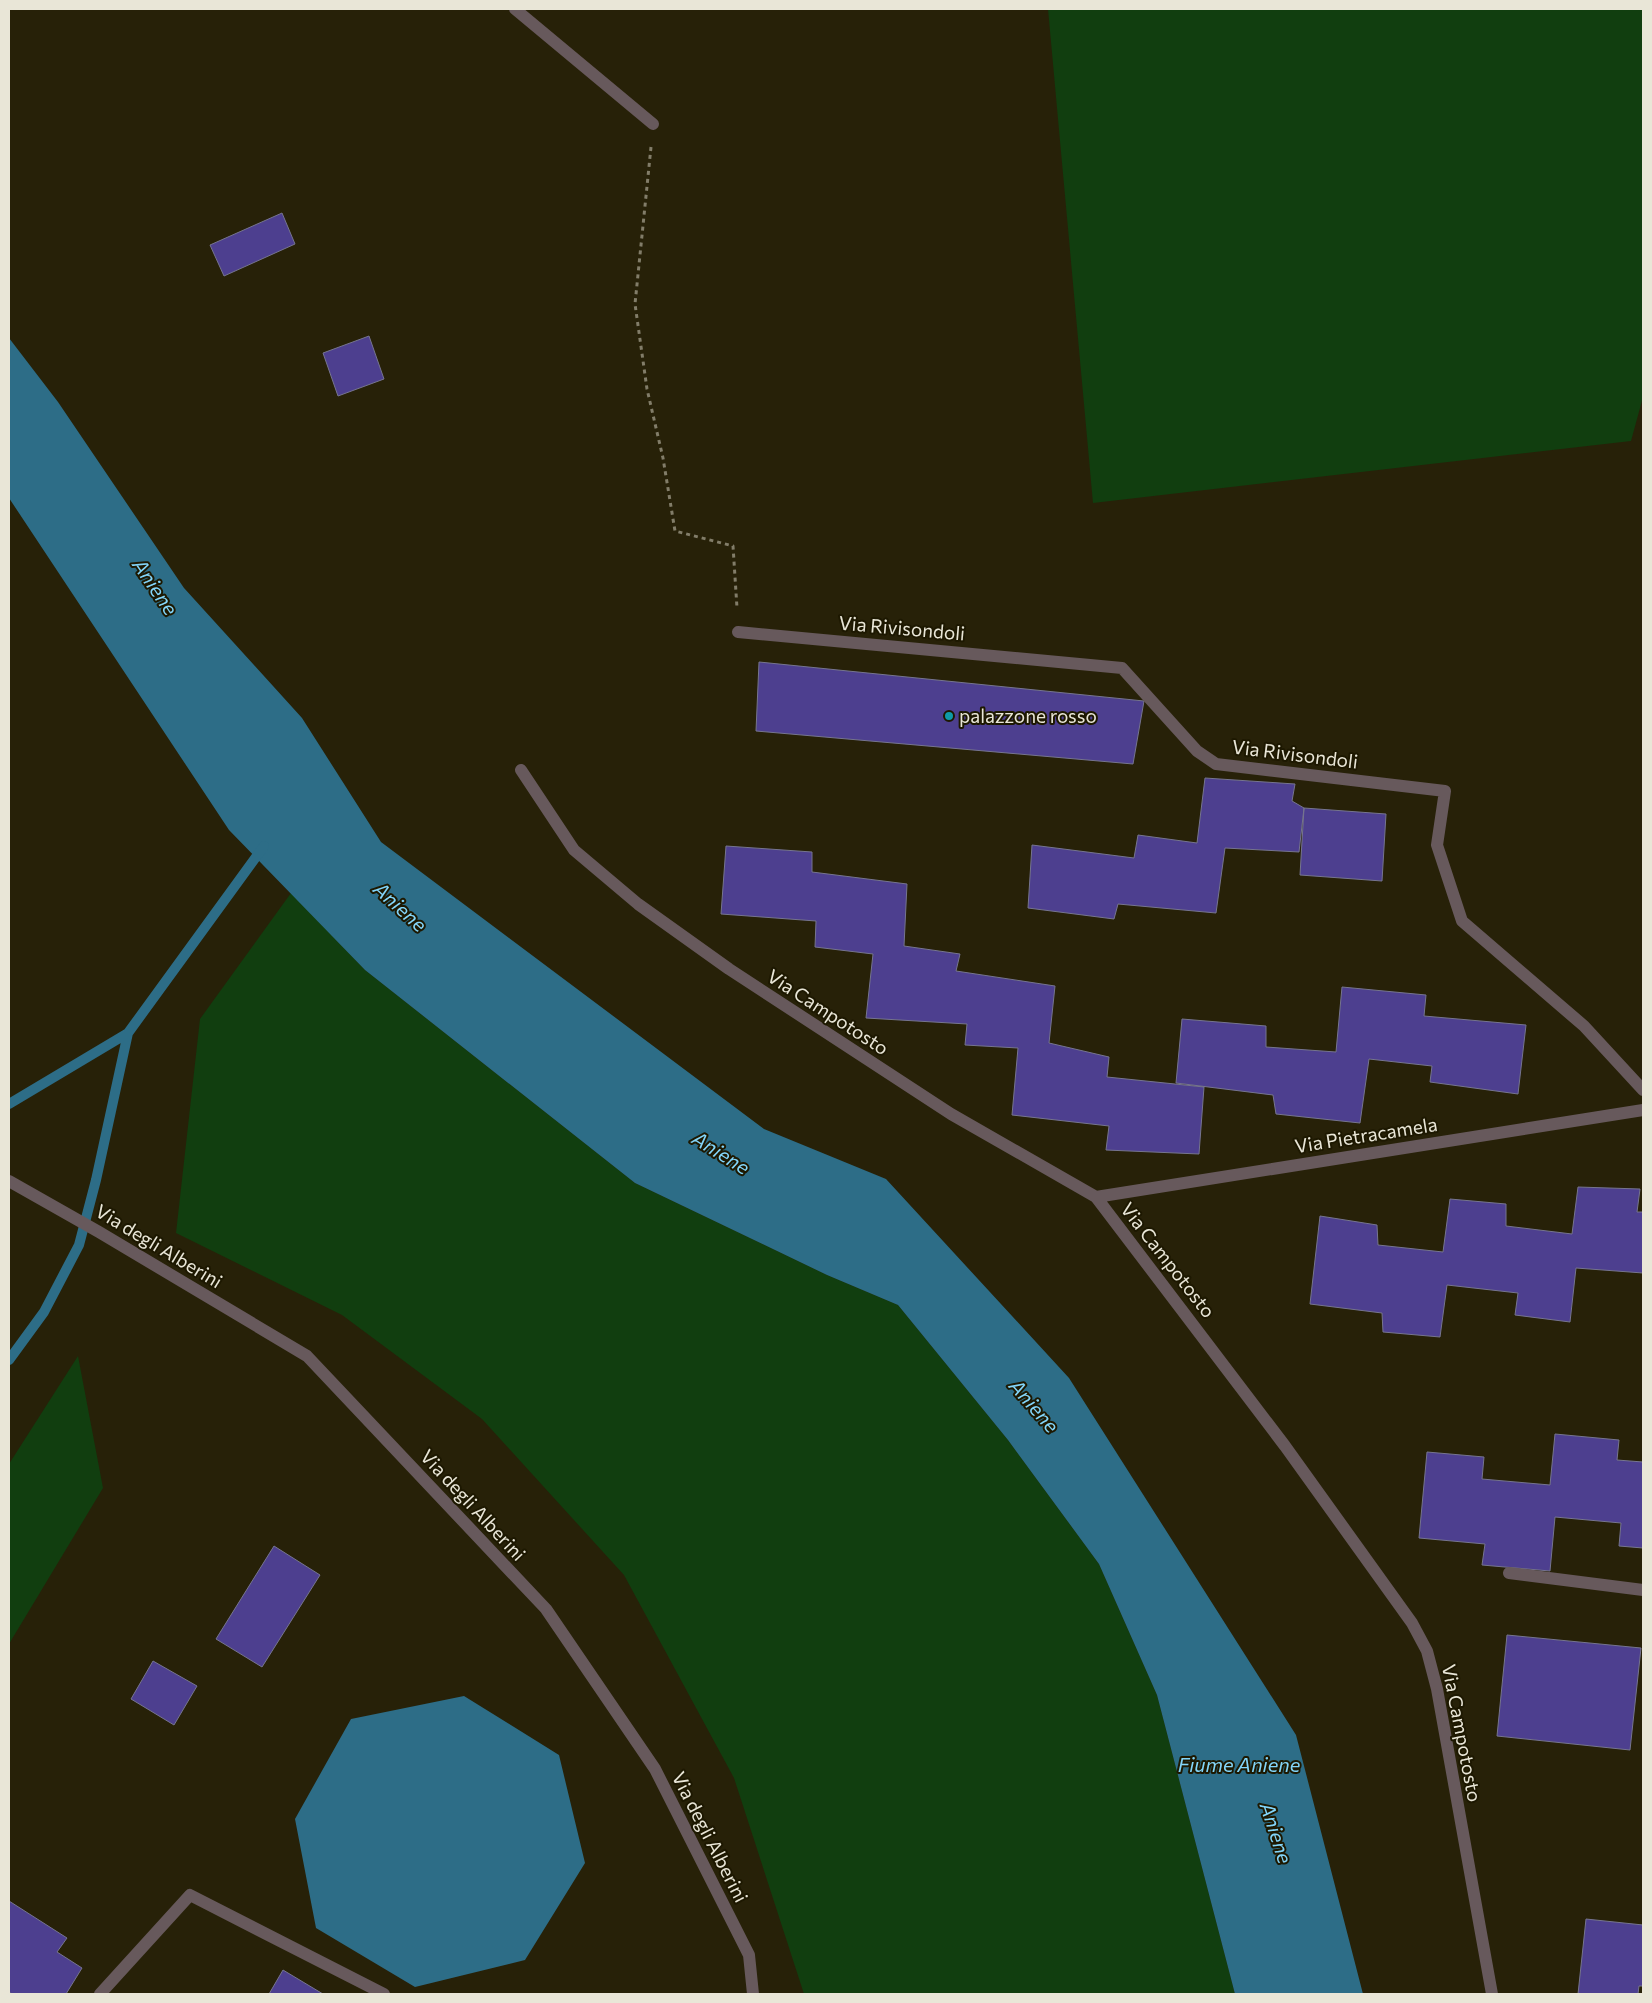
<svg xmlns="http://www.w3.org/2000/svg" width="1652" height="2003" font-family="Commissioner,sans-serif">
  <rect width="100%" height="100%" fill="#272108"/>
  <path fill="#113e0f" d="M1048,9H1643V397L1631,441L1093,503Z
    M291,893L365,970L635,1183L827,1275L898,1305L1008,1440L1099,1564L1157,1695L1235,1994H804L734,1778L624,1575L482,1419L342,1315L176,1233L200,1019Z
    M78,1356L103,1488L9,1644V1464Z"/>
  <path fill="#2d6d87" d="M9,338L58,402L184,588L302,718L381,842L764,1129L886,1179L1069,1378L1296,1735L1363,1994H1235L1157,1695L1099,1564L1008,1440L898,1305L827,1275L635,1183L365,970L229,830L9,498Z
    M464,1696L559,1755L585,1863L525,1960L415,1987L316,1928L295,1819L351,1719Z"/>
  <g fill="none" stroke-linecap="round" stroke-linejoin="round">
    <path stroke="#2d6d87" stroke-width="10" d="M9,1104L128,1033
      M9,1360L44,1312L79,1245L96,1180L128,1033L264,846"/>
  </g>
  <path fill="#4d3f8f" stroke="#76758f" d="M282,213L295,244L224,276L210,245Z
    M369,336L384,379L338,396L323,353Z
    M759,662L1144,701L1133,764L756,731Z
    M1205,778L1295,784L1292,801L1304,808L1299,852L1225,848L1216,913L1118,904L1114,919L1028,908L1032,845L1134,858L1138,835L1197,843Z
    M1304,808L1386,814L1382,881L1300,875Z
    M726,846L812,852V872L907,884L904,946L960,954L956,971L1055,986L1049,1043L1109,1057L1107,1077L1204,1087L1199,1154L1106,1150L1109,1126L1012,1115L1018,1048L965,1045L967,1024L866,1018L873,954L815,947L816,921L721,914Z
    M1342,987L1426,995L1424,1016L1526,1025L1518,1094L1430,1082L1432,1066L1369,1059L1360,1123L1276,1114L1273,1095L1176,1083L1182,1019L1266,1026V1047L1336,1052Z
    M1578,1187L1640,1189L1637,1212H1643V1273L1576,1268L1570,1322L1515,1315L1518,1293L1447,1285L1440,1337L1383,1332L1382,1313L1310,1304L1320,1216L1377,1225L1378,1245L1443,1252L1450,1199L1506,1204V1226L1572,1234Z
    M1555,1434L1619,1440L1617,1460L1643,1462V1548L1619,1546L1621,1523L1555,1517L1550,1571L1482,1565L1485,1544L1419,1538L1427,1452L1484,1457L1482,1479L1550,1485Z
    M274,1546L320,1575L262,1667L216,1639Z
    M1507,1635L1641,1648L1630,1750L1497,1736Z
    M153,1661L197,1686L174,1725L131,1699Z
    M9,1901L67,1938L57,1952L82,1968L66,1994H12L9,1992Z
    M1586,1919L1643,1925V1986H1639L1638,1994H1578Z
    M283,1970L323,1994H269Z"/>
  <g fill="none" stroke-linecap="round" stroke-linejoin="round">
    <path stroke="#827d69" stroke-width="3" stroke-dasharray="4 4" stroke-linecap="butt" d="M651,147L635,304L647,389L663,458L675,531L733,546L737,608"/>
    <path stroke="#67595c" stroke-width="12" d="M100,1994L190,1895L384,1994"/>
    <path stroke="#67595c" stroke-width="12" d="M515,9L653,124
      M738,632L1122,668L1197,751L1216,764L1445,791L1437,845L1462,921L1584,1026L1643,1090
      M521,770L574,850L638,904L729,969L951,1114L1096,1197L1285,1446L1412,1623L1427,1651L1437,1689L1492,1994
      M9,1181L99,1232L307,1356L546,1609L655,1769L749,1955L753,1994
      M1096,1197L1643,1110
      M1509,1573L1643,1590"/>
  </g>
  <circle fill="#0f9aa8" stroke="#1d1801" stroke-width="2" cx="949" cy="716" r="5"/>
  <g text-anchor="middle" stroke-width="4" stroke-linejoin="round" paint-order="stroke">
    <g font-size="19" fill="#e9e6d7" stroke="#1d1801">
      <text transform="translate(902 628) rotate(5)" y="7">Via Rivisondoli</text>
      <text transform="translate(1295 754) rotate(7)" y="7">Via Rivisondoli</text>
      <text transform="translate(828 1012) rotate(33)" y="7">Via Campotosto</text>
      <text transform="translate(1366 1135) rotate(-9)" y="7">Via Pietracamela</text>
      <text transform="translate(159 1246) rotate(31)" y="7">Via degli Alberini</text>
      <text transform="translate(1168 1260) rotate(52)" y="7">Via Campotosto</text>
      <text transform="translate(473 1505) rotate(47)" y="7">Via degli Alberini</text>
      <text transform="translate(1462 1733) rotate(79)" y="7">Via Campotosto</text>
      <text transform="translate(710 1837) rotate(63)" y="7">Via degli Alberini</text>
    </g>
    <g font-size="19" fill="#e9e6d7" stroke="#1d1801" text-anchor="start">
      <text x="959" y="723">palazzone rosso</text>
    </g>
    <g font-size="20" font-style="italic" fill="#83d5f9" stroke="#1d1801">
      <text transform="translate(155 587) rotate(56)" y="7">Aniene</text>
      <text transform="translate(400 907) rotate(42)" y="7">Aniene</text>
      <text transform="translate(721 1153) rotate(32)" y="7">Aniene</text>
      <text transform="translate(1034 1406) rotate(49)" y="7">Aniene</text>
      <text x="1239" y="1772">Fiume Aniene</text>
      <text transform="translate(1276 1833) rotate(72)" y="7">Aniene</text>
    </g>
  </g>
  <rect width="1652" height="2003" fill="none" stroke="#e9e6d7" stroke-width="20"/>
</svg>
